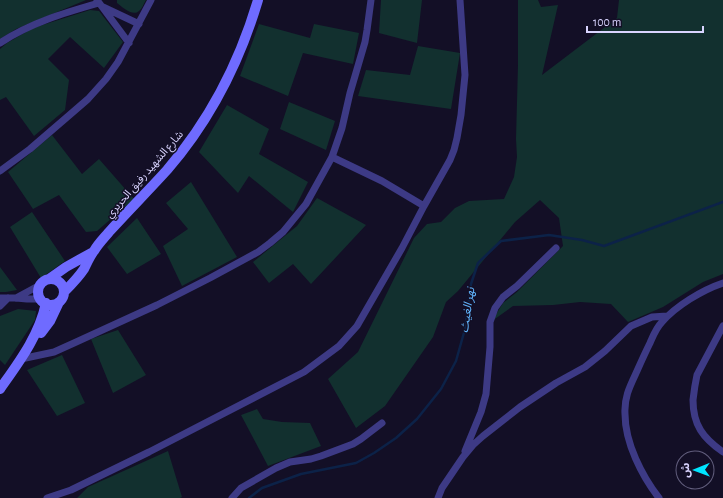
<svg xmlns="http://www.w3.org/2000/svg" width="723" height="498" font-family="'Alegreya Sans','Noto Sans Arabic',sans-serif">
  <rect width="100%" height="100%" fill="#130f26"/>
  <path fill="#12302f" d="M0,0H86L16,29L0,39Z
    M117,0H146C144,3 142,9 139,11C133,17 122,7 117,3Z
    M381,0H422L417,43L379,33Z
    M518,0H538L541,7L558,5L542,75L617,18L619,0H723V274L703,282L663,307L628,322L611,304L580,302L553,305L513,306L492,321L503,303L517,292L563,246L559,218L540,200L515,222L458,291L446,302L433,337L385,406L356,428L328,379L358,352L414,238L427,224L441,222L455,208L469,201L504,199L514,177L517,157L516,139L518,65Z
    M90,10L99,11L123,42L104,68L70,37L48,59L69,80L65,110L34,136L6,97L0,100V49L7,43L33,28Z
    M259,24L310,38L314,24L359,33L353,64L303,53L288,96L240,76Z
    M418,46L460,53L451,109L358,96L366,70L410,75Z
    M289,102L335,121L326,150L280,129Z
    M227,105L269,129L259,154L308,182L293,212L249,176L238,193L199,152Z
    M52,135L82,174L99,159L134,199L97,231L86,232L59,195L33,209L8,172Z
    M191,182L237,257L182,286L163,246L188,229L166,203Z
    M317,198L366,225L311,284L293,264L269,283L253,262L297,226Z
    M32,212L65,261L41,278L10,227Z
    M137,218L161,254L127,274L107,247Z
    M0,267L17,290L6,292H0Z
    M18,309L36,311L35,320L5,365L0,360V316Z
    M118,330L146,375L113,393L91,339Z
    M62,355L85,403L57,416L27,370Z
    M257,409L263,419L282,422L310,423L321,446L268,466L241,415Z
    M168,451L182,497L180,498H77L88,487Z"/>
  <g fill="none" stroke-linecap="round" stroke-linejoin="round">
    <path stroke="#0c2248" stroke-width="2.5" d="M249,498L262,488L301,474L356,463L374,453L396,438L417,419L441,389L456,361L465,329L471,284L478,263L501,241L549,235L582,240L604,246L723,202"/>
    <path stroke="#3d3a85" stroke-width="7" d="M97,0L129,43
      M103,7L139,24
      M0,43C30,23 64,13 99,3
      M332,157L382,181L424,206
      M0,171L30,149L73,112L88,99L106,79L118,62L151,0
      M0,298H16L27,299H41
      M16,298L40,285
      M0,306L8,298
      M723,326L697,375C695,384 694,391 693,400C693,425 703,438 723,452
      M21,359L54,352L74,343L157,305L210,278L258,252L270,243L283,232L306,204L332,157L342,128L350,93L365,42L367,30L371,0
      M465,451L481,412L486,394L490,347V322L495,308L503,297L517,286L556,248
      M47,498L71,490L149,452L304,372L339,346L357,326L402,248L424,206L450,160L454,150L457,138L461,115L465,75L460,0
      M232,498L241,488L276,468L290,462L311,459L321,456L353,444L361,439L382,423
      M438,498L442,488L463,457L473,445L483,436L520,407L556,383L585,367L605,351L631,326L652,317L667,316
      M659,498C642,476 625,443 625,414C624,397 630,386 637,371C641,362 645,353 650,343C653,336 656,328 662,322C676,306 702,290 723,283"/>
    <path stroke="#6f6bff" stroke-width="10" d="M49,279L66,267L93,252
      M38 292a13 13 0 1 1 26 0a13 13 0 1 1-26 0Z
      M64,292C71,285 78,278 84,269C87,263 90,256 94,251C98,244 104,238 109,232C128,211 148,191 167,170C211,119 239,64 258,0
      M41,333L50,321L59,302
      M0,389C19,362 39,336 46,303"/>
  </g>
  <g text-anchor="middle" stroke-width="3" stroke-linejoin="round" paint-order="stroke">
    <g font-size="11" fill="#d9d4ff" stroke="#130f26">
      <text transform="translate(144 174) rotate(-49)" y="4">شارع الشهيد رفيق الحريري</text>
    </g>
    <g font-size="12" font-style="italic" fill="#62b6ff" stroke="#130f26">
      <text transform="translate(467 310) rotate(-81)" y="4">نهر الغيث</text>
    </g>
  </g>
  <g transform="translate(695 470) rotate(269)"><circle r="19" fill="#130f26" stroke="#625e7d"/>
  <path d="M0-3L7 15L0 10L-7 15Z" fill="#00e5ff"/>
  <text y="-6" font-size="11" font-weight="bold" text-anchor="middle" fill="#d9d4ff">ش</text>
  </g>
  <path d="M587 26v6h116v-6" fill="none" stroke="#d9d4ff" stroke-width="2"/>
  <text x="593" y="26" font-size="12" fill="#d9d4ff" stroke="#130f26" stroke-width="3" paint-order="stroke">100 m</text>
</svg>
